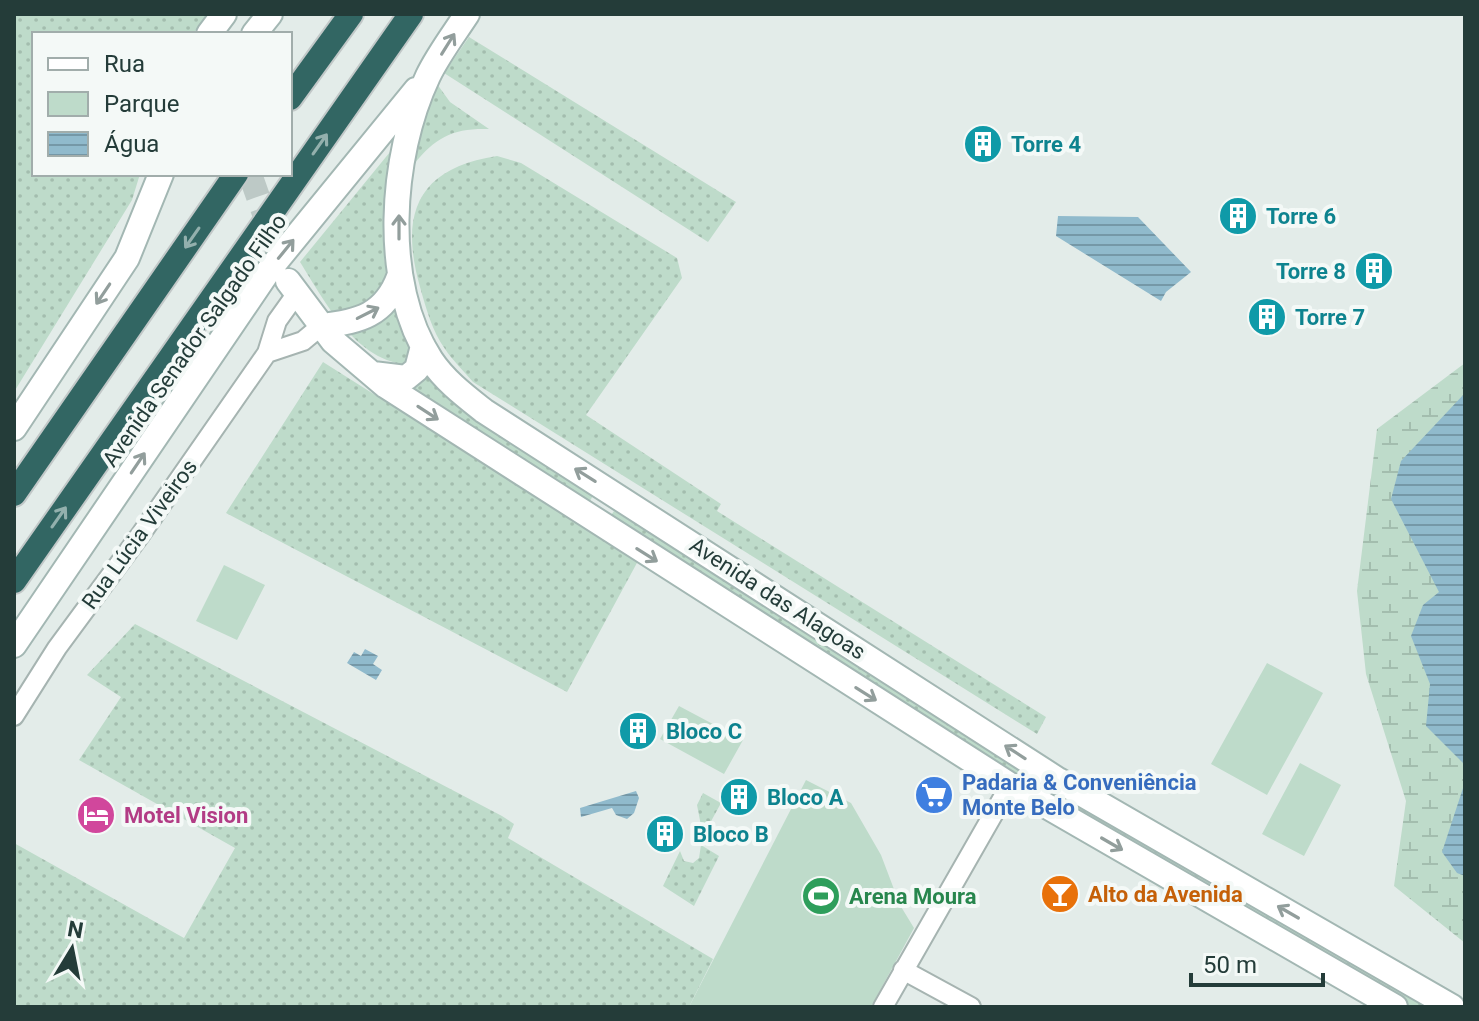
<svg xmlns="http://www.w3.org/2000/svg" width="1479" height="1021" font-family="Roboto,sans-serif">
  <defs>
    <pattern id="grass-dots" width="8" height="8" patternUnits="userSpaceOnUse" patternTransform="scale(2)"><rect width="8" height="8" fill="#bedbca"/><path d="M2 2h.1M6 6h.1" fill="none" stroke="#a3bdae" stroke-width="1.8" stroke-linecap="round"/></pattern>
    <pattern id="wetland-marsh" width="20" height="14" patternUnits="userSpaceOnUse" patternTransform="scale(2)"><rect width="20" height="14" fill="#bedbca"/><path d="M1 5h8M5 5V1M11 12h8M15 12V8" fill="none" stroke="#a3bdae"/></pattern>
    <pattern id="water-rules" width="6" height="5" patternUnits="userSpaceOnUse" patternTransform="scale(2)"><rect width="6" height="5" fill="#90bacc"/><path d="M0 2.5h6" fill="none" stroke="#7598a7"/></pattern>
  </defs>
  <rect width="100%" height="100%" fill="#e3ece9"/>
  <path fill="url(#grass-dots)" d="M14,14H207L193,34H34V174H140L132,200L14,392Z
    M469,37L736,202L708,242L444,73Z
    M437,84L450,102L489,129C453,128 436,137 414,164L417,130Z
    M390,152L384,258L389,282L415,355L410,365C356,362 325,302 300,262Z
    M497,156L521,163L677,258L682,278L586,415L721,504L717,511L1046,717L1037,734L473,382C464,371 453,361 445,349C432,331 426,308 420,287C399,213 418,168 497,156Z
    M323,362L638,561L567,692L226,513Z
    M429,373L595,492L586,508L408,386Z
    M614,511L1039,776L1041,786L1033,794L607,521Z
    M135,624L502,816L514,824L508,838L713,959L689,1007H14V843L184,938L235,848L79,760L121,697L87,675Z
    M1068,791L1436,1007H1408L1056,804V797Z
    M703,793L721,803L703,836L697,805Z
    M701,845L719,856L694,906L663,886L680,851L684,861L693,863L699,858Z"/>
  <path fill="url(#wetland-marsh)" d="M1465,363V943L1394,886L1406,801L1366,674L1357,591L1377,429Z"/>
  <path fill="#bedbca" d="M224,565L265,585L237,640L196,621Z
    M1267,663L1323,693L1267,795L1211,764Z
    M679,706L743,740L724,774L660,739Z
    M1300,763L1341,785L1304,856L1262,834Z
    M806,780L851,803L881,855L900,905L914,928L871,1007H689Z"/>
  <path fill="url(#water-rules)" d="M1058,216L1138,217L1191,272L1166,292L1161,301L1056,236Z
    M1465,393V765L1426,726L1430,684L1411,636L1423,605L1439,592L1391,499L1401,461Z
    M365,649L378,656L373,664L382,670L376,680L347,663L354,652L361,656Z
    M1465,782V876L1457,873L1442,852Z
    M636,791L639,798L634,813L627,819L616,815L612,808L581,817L580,808Z"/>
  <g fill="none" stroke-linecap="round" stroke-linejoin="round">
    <path stroke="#bdc9c6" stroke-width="24" stroke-dasharray="24 12" stroke-linecap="butt" d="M250,174L285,273"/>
    <defs>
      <path id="street" d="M267,353L303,341L321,326
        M14,716L57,648L141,534L267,353L277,321L297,293
        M903,970L971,1007
        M883,1007L1010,785"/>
      <path id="secondary" d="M467,14C454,34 438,55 428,76C390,156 381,284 431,360C445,381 465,396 484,411L1058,780L1452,1007
        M209,34L224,14
        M254,34L270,14
        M288,281L333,341L386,386L1010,785L1395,1007
        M321,326C359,322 385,315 399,277
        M373,374L406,378L417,369L423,346
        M14,428L127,258L161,174
        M14,645L269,270L416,90"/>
      <path id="highway" d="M290,98L351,14
        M14,494L236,174
        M14,581L411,14"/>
    </defs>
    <use href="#street" stroke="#a6b4b1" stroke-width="22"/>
    <use href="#secondary" stroke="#a3b7b3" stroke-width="28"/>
    <use href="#highway" stroke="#c2c8c8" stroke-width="28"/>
    <use href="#street" stroke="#fff" stroke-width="18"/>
    <use href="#secondary" stroke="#fff" stroke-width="24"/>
    <use href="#highway" stroke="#326663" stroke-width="24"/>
  </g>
  <defs><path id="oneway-shaft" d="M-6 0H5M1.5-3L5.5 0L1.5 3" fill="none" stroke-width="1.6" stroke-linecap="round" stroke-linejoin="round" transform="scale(2)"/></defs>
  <g stroke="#929e9c">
    <use href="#oneway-shaft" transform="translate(448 44) rotate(-58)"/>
    <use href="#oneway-shaft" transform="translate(399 227) rotate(-90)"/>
    <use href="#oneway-shaft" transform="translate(286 249) rotate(-51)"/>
    <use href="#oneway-shaft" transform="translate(103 294) rotate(124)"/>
    <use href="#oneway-shaft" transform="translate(368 313) rotate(-27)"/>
    <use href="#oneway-shaft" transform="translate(428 413) rotate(33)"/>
    <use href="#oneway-shaft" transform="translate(138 463) rotate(-56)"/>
    <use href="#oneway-shaft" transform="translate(585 475) rotate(-148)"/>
    <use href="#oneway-shaft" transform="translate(647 555) rotate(32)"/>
    <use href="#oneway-shaft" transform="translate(866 694) rotate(32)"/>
    <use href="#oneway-shaft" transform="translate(1015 752) rotate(-147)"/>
    <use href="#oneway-shaft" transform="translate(1112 844) rotate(30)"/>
    <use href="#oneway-shaft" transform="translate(1288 912) rotate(-150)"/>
  </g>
  <g stroke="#93b0ad">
    <use href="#oneway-shaft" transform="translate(320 144) rotate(-55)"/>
    <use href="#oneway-shaft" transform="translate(192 238) rotate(125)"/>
    <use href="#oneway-shaft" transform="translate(59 517) rotate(-55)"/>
  </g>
  <defs>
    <symbol id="building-disc" viewBox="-11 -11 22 22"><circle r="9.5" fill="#0f9aa8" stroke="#f4f9f7"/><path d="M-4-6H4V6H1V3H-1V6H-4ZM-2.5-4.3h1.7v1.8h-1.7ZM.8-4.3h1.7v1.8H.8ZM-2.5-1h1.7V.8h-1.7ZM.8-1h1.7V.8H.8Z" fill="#fff"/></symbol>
    <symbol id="supermarket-disc" viewBox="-11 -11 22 22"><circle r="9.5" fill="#3f7fe0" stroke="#f4f9f7"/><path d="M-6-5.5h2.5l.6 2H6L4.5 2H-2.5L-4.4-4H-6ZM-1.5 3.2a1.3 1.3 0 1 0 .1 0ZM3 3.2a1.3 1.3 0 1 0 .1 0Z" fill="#fff"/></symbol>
    <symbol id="hotel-disc" viewBox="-11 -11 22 22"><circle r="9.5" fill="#d1479c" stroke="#f4f9f7"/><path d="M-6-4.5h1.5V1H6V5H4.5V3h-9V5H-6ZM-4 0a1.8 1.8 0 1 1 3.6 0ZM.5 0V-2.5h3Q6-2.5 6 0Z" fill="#fff"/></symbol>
    <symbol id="bar-disc" viewBox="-11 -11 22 22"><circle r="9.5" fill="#e8710a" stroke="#f4f9f7"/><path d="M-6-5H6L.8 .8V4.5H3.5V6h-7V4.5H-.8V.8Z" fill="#fff"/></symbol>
    <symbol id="stadium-disc" viewBox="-11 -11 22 22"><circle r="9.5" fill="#2e9e5b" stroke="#f4f9f7"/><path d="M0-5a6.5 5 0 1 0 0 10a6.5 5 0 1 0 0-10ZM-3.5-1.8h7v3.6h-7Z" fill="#fff"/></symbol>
  </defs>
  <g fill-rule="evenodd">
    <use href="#building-disc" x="961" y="122" width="44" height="44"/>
    <use href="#building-disc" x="1216" y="194" width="44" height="44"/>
    <use href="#building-disc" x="1352" y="249" width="44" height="44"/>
    <use href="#building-disc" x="1245" y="295" width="44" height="44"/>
    <use href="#building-disc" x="616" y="709" width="44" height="44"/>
    <use href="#supermarket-disc" x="912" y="773" width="44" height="44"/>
    <use href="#building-disc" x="717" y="775" width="44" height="44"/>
    <use href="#hotel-disc" x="74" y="793" width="44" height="44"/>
    <use href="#building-disc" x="643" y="812" width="44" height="44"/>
    <use href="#bar-disc" x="1038" y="872" width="44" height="44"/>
    <use href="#stadium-disc" x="799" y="874" width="44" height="44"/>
  </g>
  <g text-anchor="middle" stroke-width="8" stroke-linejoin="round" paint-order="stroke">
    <g font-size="22" font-weight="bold" fill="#0d838f" stroke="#f4f9f7" text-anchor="start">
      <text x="1011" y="152">Torre 4</text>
      <text x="1266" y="224">Torre 6</text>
      <text x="1346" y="279" text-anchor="end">Torre 8</text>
      <text x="1295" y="325">Torre 7</text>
      <text x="666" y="739">Bloco C</text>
      <text x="767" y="805">Bloco A</text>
      <text x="693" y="842">Bloco B</text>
    </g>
    <g font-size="22" fill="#243c39" stroke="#f4f9f7">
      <text transform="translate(194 340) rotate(-55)" y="8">Avenida Senador Salgado Filho</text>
      <text transform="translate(139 534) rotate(-54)" y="8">Rua Lúcia Viveiros</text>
      <text transform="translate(778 598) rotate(33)" y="8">Avenida das Alagoas</text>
    </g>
    <g font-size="22" font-weight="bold" fill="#366cbe" stroke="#f4f9f7" text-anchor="start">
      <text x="962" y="790">Padaria &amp; Conveniência<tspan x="962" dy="25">Monte Belo</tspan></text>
    </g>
    <g font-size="22" font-weight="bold" fill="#b23c85" stroke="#f4f9f7" text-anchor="start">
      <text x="124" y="823">Motel Vision</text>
    </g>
    <g font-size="22" font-weight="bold" fill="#c56008" stroke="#f4f9f7" text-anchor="start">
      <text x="1088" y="902">Alto da Avenida</text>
    </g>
    <g font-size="22" font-weight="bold" fill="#27864d" stroke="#f4f9f7" text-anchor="start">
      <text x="849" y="904">Arena Moura</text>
    </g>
  </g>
  <rect width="1479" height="1021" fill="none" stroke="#243c39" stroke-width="32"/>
  <rect x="32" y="32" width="260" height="144" fill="#f4f9f7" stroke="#a1adab" stroke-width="2"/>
  <rect x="48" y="58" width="40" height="12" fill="#ffffff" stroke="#a1adab" stroke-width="2"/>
  <text x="104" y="72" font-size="24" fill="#243c39">Rua</text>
  <rect x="48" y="92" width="40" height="24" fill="#bedbca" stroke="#a1adab" stroke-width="2"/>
  <text x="104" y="112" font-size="24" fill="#243c39">Parque</text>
  <rect x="48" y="132" width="40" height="24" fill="url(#water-rules)" stroke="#a1adab" stroke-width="2"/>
  <text x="104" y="152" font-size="24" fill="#243c39">Água</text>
  <g transform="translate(72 949) rotate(10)" stroke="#f4f9f7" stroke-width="6" paint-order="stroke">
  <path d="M0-6L14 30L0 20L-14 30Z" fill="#243c39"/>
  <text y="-12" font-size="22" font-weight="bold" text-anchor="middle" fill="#243c39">N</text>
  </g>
  <path d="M1191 973v12h132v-12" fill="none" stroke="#243c39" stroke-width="4"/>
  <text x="1203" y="973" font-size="24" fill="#243c39" stroke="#f4f9f7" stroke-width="6" paint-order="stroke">50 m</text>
</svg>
